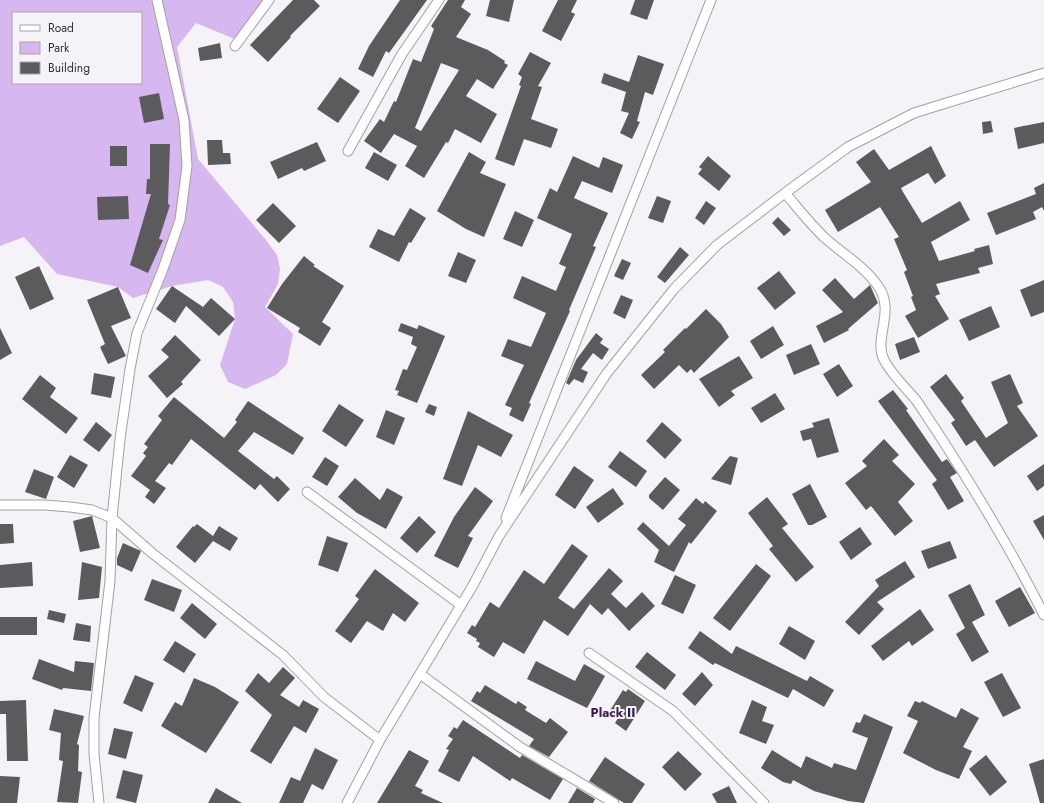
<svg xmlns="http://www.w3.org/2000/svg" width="1044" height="803" font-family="Jost,sans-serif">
  <rect width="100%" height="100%" fill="#f5f3f7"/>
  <path fill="#d6b7ef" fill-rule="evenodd" d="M0,0H261L263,2L237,40L196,23L177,47L198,159L266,240L277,255L280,269L278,284L265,307L293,334L287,364L276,375L245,389L228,382L220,365L235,319L233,302L223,287L208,280L172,286L133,298L118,287L57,274L24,237L0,246ZM13,13H141V83H13Z"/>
  <path fill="#5b5a5d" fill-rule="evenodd" d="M293,0H314L320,6L290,36L291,37L268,62L250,45Z
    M400,0H427L389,53L386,51L373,77L358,69L369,46Z
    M448,0H465L461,7L471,14L456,37L488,50L505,61L504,63L508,65L493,89L477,79L466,96L497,114L481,143L455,129L448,143L446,142L424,178L405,166L417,146L394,134L381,153L364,141L380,119L384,122L394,101L396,102L413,59L421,62L434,29L431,26ZM441,63L459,70L421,131L415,128Z
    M490,0H514L509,22L486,16Z
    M558,0H577L571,12L575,14L561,41L542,31Z
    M635,0H654L647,20L630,14Z
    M220,43L222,58L200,61L198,48Z
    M530,52L551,63L538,86L542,87L531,119L558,129L551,148L524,139L514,166L495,159L521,86L519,85L522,77L518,74Z
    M638,55L664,64L653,95L645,92L637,121L640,122L632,139L620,133L629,113L621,111L626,92L601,83L604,73L629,82Z
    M340,77L360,91L338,123L317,109Z
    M159,93L164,119L144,123L139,97Z
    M991,121L993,132L983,134L982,122Z
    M1044,122V143L1018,149L1014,128Z
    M207,140H222L223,153H230L231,164L208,165Z
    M317,142L326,161L304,171L302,168L278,179L270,162Z
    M150,144H170L168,204L170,205L159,239L163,240L148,273L130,265L151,194H146L147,179H150Z
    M110,146H127V166H110Z
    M931,146L946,176L935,184L928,173L901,188L903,192L922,223L960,201L970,220L931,242L939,261L975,251L974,249L989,245L993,264L978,268L980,273L936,284L940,294L935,296L949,319L918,338L905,316L916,310L911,297L913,296L904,272L907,270L894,239L899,237L880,207L838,232L825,210L871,182L856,162L874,149L889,170Z
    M374,152L397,165L388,181L365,168Z
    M469,152L486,162L480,173L506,184L484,237L466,229L437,211Z
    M573,156L599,168L603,157L623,165L612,193L582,181L574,198L608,213L593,246L596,247L569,310L570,311L529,403L531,404L523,422L509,415L512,408L505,405L524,365L501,356L508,339L531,347L546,313L513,298L522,276L556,291L566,267L559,264L572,234L537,218L550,188L557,192Z
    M708,156L731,176L719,191L698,174L702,169L699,167Z
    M1044,183V211L1042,207L1033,212L1036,219L996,235L987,213L1036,194L1034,188Z
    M128,196L129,219L98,220L97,197Z
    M657,196L671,201L663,223L648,218Z
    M706,201L716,208L704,225L695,218Z
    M273,203L296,226L279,243L256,220Z
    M410,208L426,218L411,243L409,242L399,262L369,247L378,229L394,236Z
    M515,211L534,220L522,247L503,239Z
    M778,217L791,230L784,236L772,223Z
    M680,247L689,255L665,283L657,277Z
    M458,252L476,260L466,283L448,276Z
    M304,256L315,265L313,266L344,286L322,322L331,328L320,346L298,332L300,328L267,308L282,284Z
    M622,259L631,263L623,280L614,276Z
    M39,266L54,299L30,310L15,277Z
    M779,271L796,293L775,310L757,288Z
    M835,278L854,299L870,285L878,303L848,329L849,330L824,343L816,326L843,312L822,290Z
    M1044,280V312L1031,317L1020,290Z
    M172,286L203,307L211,298L235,319L219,336L186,306L175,323L156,309Z
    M118,287L131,318L111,326L126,356L108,364L100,347L105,344L87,300Z
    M621,295L633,300L625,319L613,313Z
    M991,306L1000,327L969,341L959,320Z
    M706,309L721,324L729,337L694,373L691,369L687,373L679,365L654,389L641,375L665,352L663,350L685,328L686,329Z
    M401,323L417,329L419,325L445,336L417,403L397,395L399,391L395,390L403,369L407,370L417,347L411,344L413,337L398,331Z
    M773,326L784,345L761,359L750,341Z
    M0,328L12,353L0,360Z
    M596,333L603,339L600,343L609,349L602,360L593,353L581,369L588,372L583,383L574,379L569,385L566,383L576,360Z
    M175,335L201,360L181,382L183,384L167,398L148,376L169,357L161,350Z
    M914,337L920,352L900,360L895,344Z
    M811,344L820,364L794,375L786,355Z
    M739,356L753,378L731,391L735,395L719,407L699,379Z
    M839,364L853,386L837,397L823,374Z
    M94,373L115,377L111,398L91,394Z
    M946,374L964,398L961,401L986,438L1008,423L991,382L1010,374L1023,403L1017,406L1038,436L994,467L975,440L966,446L951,423L955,420L930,387Z
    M40,375L56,388L50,397L78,418L66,434L22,399Z
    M893,390L908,409L906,410L942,462L947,459L957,473L950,477L964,501L948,510L932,484L937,480L878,401Z
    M775,393L785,409L761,423L751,408Z
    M174,397L224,438L237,422L235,420L248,401L304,438L293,455L254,432L238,451L274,479L277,476L290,489L278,502L260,484L255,490L191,439L172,465L169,463L155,481L166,488L154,504L145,497L150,490L131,476L146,456L143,453L148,447L144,444L162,420L158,416Z
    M339,404L364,420L346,447L322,431Z
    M429,404L437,407L434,416L425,412Z
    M386,410L405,418L394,445L376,437Z
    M468,411L513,435L501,457L478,445L462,486L443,479Z
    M829,418L839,452L817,458L811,439L803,441L800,431L814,427L812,423Z
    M96,422L112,435L99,452L83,440Z
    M662,422L682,440L665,459L646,441Z
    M884,439L899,455L892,461L915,484L898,502L913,521L895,536L871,506L866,510L845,483L867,466L862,461Z
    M620,451L647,471L636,487L608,467Z
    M70,455L88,465L74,488L57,477Z
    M730,456L738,458L731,485L711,479Z
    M325,457L339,466L327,486L312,477Z
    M1044,464V486L1037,491L1027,476Z
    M574,466L594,480L575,509L555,495Z
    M34,469L54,477L46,499L25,492Z
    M665,477L680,490L663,510L649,498V495Z
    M355,478L380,500L387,488L403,497L386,529L357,513L338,497Z
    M810,484L827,517L812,525H808L792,494Z
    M475,487L493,501L468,536L473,538L458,568L434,556L454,517Z
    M613,488L624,504L598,523L586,507Z
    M767,497L788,524L782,528L814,567L796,582L769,549L773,546L748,513Z
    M696,498L703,504L705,501L717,511L691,544L689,542L674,572L654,562L659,550L637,529L643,522L669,546L686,525L678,519Z
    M1044,515V540L1033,521Z
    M92,516L100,548L80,552L73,521Z
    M419,516L436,532L417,553L400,538Z
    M0,524H13L14,543L0,544Z
    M197,524L213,536L219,526L238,538L230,551L213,541L195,563L176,547L193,526L194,527Z
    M860,527L872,544L851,560L839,542Z
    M327,536L348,543L338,572L318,565Z
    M950,541L957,558L928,569L921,551Z
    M123,543L141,551L132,572L117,565V558Z
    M572,544L588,556L558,598L574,609L609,568L623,581L611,594L626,608L642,592L655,606L629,631L608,608L602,615L590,604L568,636L544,620L524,654L503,642L494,657L478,647L480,643L476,641L477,639L467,633L472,625L475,627L490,602L499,608L524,570L544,584Z
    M905,561L915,577L877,602L884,609L859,635L845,622L879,586L875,580Z
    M32,562L33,586L0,588V565Z
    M82,562L102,567L99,598L78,600Z
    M756,564L771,576L730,631L713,618Z
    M375,569L419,603L405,622L393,613L383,631L367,621L351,643L335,631L359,599L355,596Z
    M675,575L696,585L683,614L661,604Z
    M152,579L182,590L174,612L144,600Z
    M970,584L985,615L972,622L989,652L972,662L956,634L965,628L948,595Z
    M1020,587L1035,613L1009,627L995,601Z
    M192,603L217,624L205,639L180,618Z
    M920,609L934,630L912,646L909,641L883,661L871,646Z
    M49,610L66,614L64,623L47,619Z
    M0,617H37V635H0Z
    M76,623L91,626L90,642L73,640Z
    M789,626L815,641L805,660L779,644Z
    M700,631L732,654L736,646L807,681L810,676L834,690L824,707L793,689L788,698L715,663L713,665L688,648Z
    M175,641L196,654L184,673L163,660Z
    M647,652L676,675L665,690L635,667Z
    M39,659L74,672L75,661L94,663L91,691L63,688L62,690L32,679Z
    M536,661L575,681L584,664L605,676L587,708L527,679Z
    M283,667L295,678L280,695L299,707L303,700L319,709L306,733L294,726L271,764L250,751L272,715L245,691L258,673L269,683Z
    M702,672L713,685L695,706L682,694Z
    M1002,673L1021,708L1003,717L984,682Z
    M135,675L154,683L142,712L123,703Z
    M194,678L215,687L239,702L206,753L161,726L175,702L182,706Z
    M485,685L516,704L518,701L527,707L525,710L546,723L550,718L568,732L549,757L529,746L534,739L471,701L477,691L480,693Z
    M628,689L645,701L626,731L615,723L618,718L609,712L623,690L626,692Z
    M26,700L28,761H7L6,714H0V701Z
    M752,700L767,707L762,721L774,725L766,744L739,733Z
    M915,701L920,703L922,701L956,718L961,708L979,718L963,747L972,751L959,779L936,770L903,753L918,721L907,716Z
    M54,709L84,716L77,744L79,745L78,771L82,772L78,803L57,802L63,761L59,760L61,733L49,730Z
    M864,714L893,727L864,803L848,801L814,791L793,780L791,784L783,782L761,768L772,750L801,768L806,756L832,768L834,763L856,770L868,738L852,732L856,722L860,723Z
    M463,720L520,758L522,755L563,779L550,800L512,778L510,781L473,756L459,782L438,771L449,750L446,749L453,739L448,736L454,727L457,729Z
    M114,728L133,732L126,759L108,754Z
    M315,748L338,760L323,790L312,784L303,803H279L291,777L300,781Z
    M409,750L429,761L415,786L423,790L421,793L443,803H377Z
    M678,751L702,774L685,791L662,767Z
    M986,755L1007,782L990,796L969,769Z
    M605,757L645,784L632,803H624L589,781Z
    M1044,759V803H1040L1029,764Z
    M123,770L143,775L136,803L116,798Z
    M0,776L20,777L17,803H0Z
    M729,786L737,803H717L712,794Z
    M216,788L242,803H208Z
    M577,788L595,799L593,803H568Z"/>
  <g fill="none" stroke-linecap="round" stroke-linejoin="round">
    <defs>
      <path id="minor" d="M235,46L269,0
        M348,151L402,54L439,0
        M785,193C798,208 810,224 825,238C843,254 865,267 878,286C896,311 873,338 884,360C892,375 905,387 916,400C923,410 929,420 936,430C975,490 1012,551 1044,615
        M307,492L461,605
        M0,505H44L70,507L92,510L112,518L152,553L283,655L324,697L380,740
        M506,518L711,0
        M589,653L673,711L764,803
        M420,674L520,747L614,803
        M99,803L94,754V718L110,581L112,518L120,439L130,369L137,333L163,269L180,220L187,166L184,120L157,0
        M347,803L380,740L472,587L499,536L607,373L674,289L717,245L785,193L848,147L914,113L1044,73"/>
    </defs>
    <use href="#minor" stroke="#a2a0a4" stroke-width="11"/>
    <use href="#minor" stroke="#fff" stroke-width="9"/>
  </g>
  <g text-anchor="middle" stroke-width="4" stroke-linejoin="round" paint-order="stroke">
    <g font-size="13" font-weight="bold" fill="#3b1a51" stroke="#f5f3f7">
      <text x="613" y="717">Plack II</text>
    </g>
  </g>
  <rect x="12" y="12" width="130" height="72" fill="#f5f3f7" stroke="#a7a5a8"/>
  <rect x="20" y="25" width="20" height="6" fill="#ffffff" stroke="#a7a5a8"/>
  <text x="48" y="32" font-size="12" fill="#323132">Road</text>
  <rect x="20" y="42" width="20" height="12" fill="#d6b7ef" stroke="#a7a5a8"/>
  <text x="48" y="52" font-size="12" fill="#323132">Park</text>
  <rect x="20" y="62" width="20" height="12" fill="#5b5a5d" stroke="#a7a5a8"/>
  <text x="48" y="72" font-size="12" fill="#323132">Building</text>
</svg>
